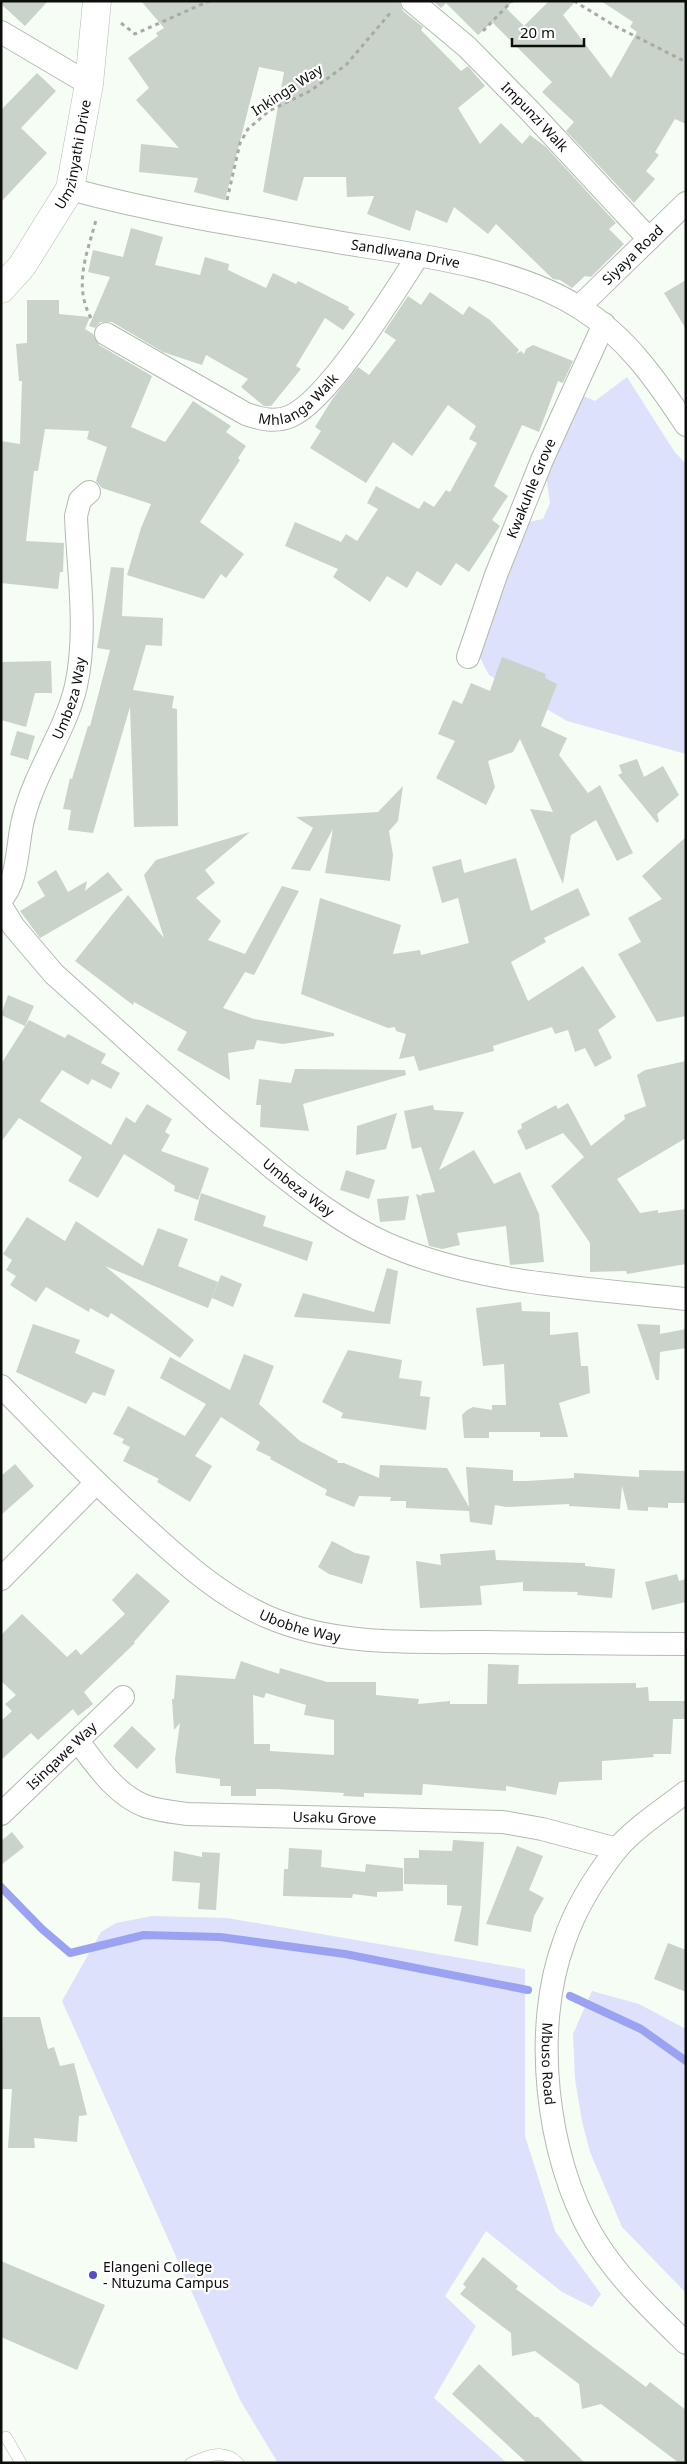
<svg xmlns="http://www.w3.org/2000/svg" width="687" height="2464" font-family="'Noto Sans',sans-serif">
  <rect width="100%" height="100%" fill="#f5fdf5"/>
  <path fill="#dee1fb" d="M627,377L674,451L686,464V754L567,721L489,675L478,654L528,522L543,519L550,503L546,475L581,395L595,401Z
    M152,1916L227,1918L525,1969V2136L555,2231L601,2294L592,2307L562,2292L486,2231L445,2296L476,2326L434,2398L507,2463H278L240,2400L62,2001L101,1932L116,1923Z
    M592,1991L639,2004L686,2029V2293L622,2227L590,2152L582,2121L575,2079L573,2034Z"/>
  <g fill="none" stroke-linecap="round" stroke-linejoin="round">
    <path stroke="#9ca2f2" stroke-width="8" d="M1,1887L42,1929L70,1953L144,1935L220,1937L345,1954L528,1990
      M570,1996L641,2029L686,2061"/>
  </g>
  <path fill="#cad3ca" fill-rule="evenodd" d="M1,1H48L25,26L1,4Z
    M141,1H399L403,11L423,27L421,30L461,71L468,66L485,86L458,108L480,144L501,123L522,144L530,135L546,147L616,223L609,229L624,244L591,277L585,276L572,288L560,280L553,279L496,224L488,234L454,207L447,223L416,210L410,231L367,214L374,196L347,197L346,177H304L297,201L263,192L284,72L259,67L225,200L194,192L198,178L139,172L141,144L179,148L136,100L149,88L128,58L158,36L156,33L164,28Z
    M433,1H513L506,8L524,26L549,1H576L563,15L611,78L637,32L630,27L633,22L601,1H686V124L675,119L655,152L659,155L646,171L655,179L634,203L566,131L574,122L542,92L552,82L492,22L478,35L446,3L441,8Z
    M37,73L56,91L21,128L47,153L1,202V110Z
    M131,228L163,237L155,265L200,275L205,257L229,264L228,270L266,288L273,273L296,284L298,281L349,307L348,309L355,314L343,330L325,318L296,366L301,369L271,406H264L241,387L248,379L206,355L202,365L163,352L112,322H100L95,328L89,326L110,277L88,272L93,250L123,257Z
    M686,280V329L664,293Z
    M430,292L463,315L469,306L490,320L519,350L516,354L521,351L524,354L526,349L533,345L573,361L563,383L558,381L539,432L522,425L494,486L508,496L492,520L500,526L469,572L456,563L441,586L417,571L407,588L387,576L370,602L333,577L338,569L285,546L295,522L341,542L346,534L357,541L378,509L367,503L376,486L419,509L424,501L434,507L446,490L450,492L477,443L469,439L476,426L448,405L412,456L393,442L366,483L310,448L321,431L315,427L333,398L358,367L369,375L396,340L384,332L408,296L421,305Z
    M27,300H59V314L90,317L85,329L93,334L99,345L152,376L131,427L165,442L193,401L231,426L226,432L246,446L238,458L240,460L200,522L244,554L226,578L221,574L204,599L127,575L141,528L151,504L102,488L96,481L107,447L87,439L89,431L45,429L38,471H34L26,541L64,543L63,572H60L58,589L1,583V441L20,444L22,381H19L16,344L27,343Z
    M111,567L124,568L122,616L163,618L162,646L146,645L133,690L174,696L172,708L177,709L178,826L134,827L130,707L93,833L68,830L71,810L63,809L70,778L72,779L88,726H90L110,650L97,648Z
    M502,657L546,674L545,678L557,684L541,726L567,738L559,755L588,793L600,785L633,853L617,861L596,820L571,835L563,884L530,809L553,812L520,739L513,752L488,761L495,787L486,805L436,778L455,741L438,734L453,700L462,704L471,683L490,691Z
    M51,661L52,693H35L26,727L1,720V662Z
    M17,731L35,736L28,760L10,755Z
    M637,759L644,777L663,766L679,795L657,814L659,821L657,823L618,775L622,773L619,765Z
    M403,786L398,821L389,831L393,855L390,881L325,873L333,829L310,871L291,869L313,828L296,817L378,812Z
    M250,832L205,870L215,883L196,898L221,921L208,940L245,954L282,886L299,891L254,975L245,972L223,1008L254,1019L334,1033V1036L283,1044L257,1040L254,1049L228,1053L230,1080L177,1050L187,1032L134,1002L133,1005L75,961L128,895L164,938L144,875L156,860Z
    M686,837V1016L657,1022L618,954L641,942L628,918L662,899L642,876Z
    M516,858L531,911L578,888L590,915L544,938L546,942L511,962L528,1001L583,966L616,1017L598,1030L612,1058L595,1067L585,1048L575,1052L568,1030L555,1034L552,1027L493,1046L494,1051L419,1071L414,1056L399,1059L406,1034L396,1031L395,1027L388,1028L301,994L320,898L401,925L393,954L420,950L421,955L469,943L458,898L442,903L432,867L461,859L464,873Z
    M56,870L68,892L87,881L85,891L108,872L123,890L40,938L20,911L45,896L37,882Z
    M8,995L34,1006L25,1026L1,1015Z
    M29,1020L65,1038L68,1034L106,1054L101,1063L120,1073L111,1089L92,1079L88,1085L62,1070L40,1101L111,1145L126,1117L135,1123L147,1104L172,1119L165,1132L170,1135L161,1151L209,1168L198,1200L174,1191L175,1186L124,1154L98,1198L68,1181L82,1157L19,1118L1,1142V1064Z
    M686,1061V1138L617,1179L640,1213L658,1210V1213L686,1209V1264L627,1274L626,1271L590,1272V1243L551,1186L584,1157L563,1133L526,1150L517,1131L522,1128L521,1124L556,1105L558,1109L568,1103L591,1146L625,1119L624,1115L646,1106L637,1075L645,1070Z
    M295,1069L405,1070L406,1075L303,1104L309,1131L260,1127L261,1105H256L259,1079L291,1083Z
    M433,1105L434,1110L464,1112L439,1170L474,1150L494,1184L520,1172L539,1214L544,1262L510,1265L506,1226L457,1233L460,1245L442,1249L429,1246L416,1194L422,1196L421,1194L435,1192L421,1147L412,1149L404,1111Z
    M397,1113L386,1149L356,1155L357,1126Z
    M346,1170L375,1180L369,1199L340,1190Z
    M201,1193L266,1216L263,1226L313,1242L307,1261L194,1220Z
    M409,1196L405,1220L380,1222L377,1199Z
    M27,1217L65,1241L76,1221L143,1266L158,1228L188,1239L178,1266L218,1282L208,1308L105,1266L194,1340L180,1358L111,1313L108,1318L90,1308L89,1312L46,1287L36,1302L10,1285L16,1276L6,1270L12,1260L3,1254Z
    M387,1268L398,1271L390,1324L294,1317L303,1293L374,1312Z
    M221,1275L242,1284L233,1307L212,1298Z
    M521,1302L522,1311L550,1312V1335L578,1332L581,1366H588L590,1393L559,1403L568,1437H540V1432H489V1438H464L462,1415L467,1410L473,1407L492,1410V1405H506L504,1364L483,1366L476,1308Z
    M33,1324L80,1340L75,1353L115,1370L105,1396L93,1392L86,1404L16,1372Z
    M637,1324L660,1325V1334L686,1329V1348L660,1352L659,1380H656Z
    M348,1350L402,1360L399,1378L422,1381L420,1396L430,1397L426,1430L341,1418L343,1413L322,1402Z
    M244,1354L274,1366L259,1404L300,1441L338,1461L337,1463H344L379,1478L380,1465L447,1468L469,1507L466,1467L513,1470V1481H527L574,1478V1473L639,1477V1470L686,1471V1503H668V1508L648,1507V1511L628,1510L622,1486L620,1509L569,1506V1504L506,1507L495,1505L492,1525L470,1522L469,1511L406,1508V1501H390L391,1497L359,1496L354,1507L325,1495L327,1490L270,1459L271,1457L256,1450L260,1442L221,1417L195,1456L212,1466L190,1502L157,1482L159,1479L123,1461L130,1447L122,1443L124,1439L113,1434L128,1406L185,1436L206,1404L160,1378L170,1357L230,1390Z
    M15,1464L34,1486L1,1515V1476Z
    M332,1541L355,1553L370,1556L362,1584L329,1574L318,1567Z
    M495,1550L496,1560L585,1563V1566L615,1569L612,1598L577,1595L578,1592L523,1591V1582L480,1586L482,1605L420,1608L416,1561L441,1565L440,1554Z
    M137,1573L170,1601L134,1642L135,1643L84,1692L93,1704L78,1716L73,1709L38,1740L31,1733L1,1760V1721L12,1711L5,1704L16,1695L1,1681V1635L22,1614L67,1657L76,1649L81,1655L125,1614L112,1600Z
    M677,1574L679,1581L686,1579V1602L652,1610L645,1582Z
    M241,1661L279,1674L280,1668L327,1682H376V1695L419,1699L418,1704L450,1701V1704H487L488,1664L519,1665L518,1684L636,1683V1688L648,1687L649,1701H686V1719H673L671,1754H653L654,1757L602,1761V1780L559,1782L556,1795L506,1786V1791L423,1784L422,1795L364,1793V1797L343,1796L344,1793L276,1789H256V1796H231V1786H220V1779L176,1773L175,1759L180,1723L174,1730L172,1699H174L176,1675L235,1679ZM266,1693L306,1705L304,1715L334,1720V1755L270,1751V1744H254L253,1695L264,1698Z
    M132,1726L156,1749L137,1769L113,1746Z
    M12,1832L24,1847L1,1865V1841Z
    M453,1840L484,1842L478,1946L454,1941L462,1906L447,1905V1885L404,1884V1858H419V1850L452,1851Z
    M517,1846L543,1856L529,1890L544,1898L534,1916L531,1932L486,1924Z
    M289,1848L322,1850L321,1867L365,1872L366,1864L403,1868V1891L377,1892V1897L353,1894L352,1898L283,1896L284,1869H288Z
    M174,1851L202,1857V1852L220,1853L216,1910L198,1909L200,1883L172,1881Z
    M668,1943L686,1950V1992L654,1979Z
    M3,2017H40L48,2049L54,2047L60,2066L74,2063L87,2115L79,2116L77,2142L34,2138L35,2148H8L12,2089H1Z
    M483,2257L518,2286L516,2289L646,2387L650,2382L686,2410V2463H679L601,2404L582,2409L579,2384L535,2351L512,2356L511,2333L460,2294L466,2287L463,2284Z
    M1,2261L105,2305L77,2370L1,2337Z
    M479,2364L535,2417H538L585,2463H527L452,2394Z"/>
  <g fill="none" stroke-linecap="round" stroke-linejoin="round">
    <defs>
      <path id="service" d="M6,2437L21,2463
        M191,2463C207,2456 224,2448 238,2463"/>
      <g id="minor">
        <path id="s1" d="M412,1L467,47L530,111L649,239"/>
        <path d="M1,32L89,84"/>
        <path id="s2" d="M70,189C161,214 255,228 349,244C421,255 518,268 580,308C626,336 657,381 686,425"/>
        <path id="s3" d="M579,307L686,203"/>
        <path id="s4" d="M106,334L246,414C261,419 276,423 291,416C330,398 393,294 418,256"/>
        <path id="s5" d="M468,657L496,575L542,460L604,324"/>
        <path id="s6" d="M1,899C19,883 17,838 24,816C36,770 65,732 76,686C88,631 78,571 76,516L80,500L89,492"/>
        <path id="s7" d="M1,906L14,927L54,974L215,1119L275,1170C310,1198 345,1225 385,1243C476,1284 588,1288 686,1299"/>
        <path id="s8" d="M1,1386C50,1436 98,1486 151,1533C186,1565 224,1598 268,1617C335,1646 411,1642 483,1642C551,1643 618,1644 686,1644"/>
        <path d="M1,1579L95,1484"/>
        <path id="s9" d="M78,1741C96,1765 116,1795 145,1806C159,1811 174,1812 188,1814L503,1822L542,1829L617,1849"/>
        <path id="s10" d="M686,1792C664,1809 633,1829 616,1850C595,1877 575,1909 564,1942C532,2028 546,2155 592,2235C616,2276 652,2310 686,2343"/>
        <path id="s11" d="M1,1814L123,1697"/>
      </g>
      <g id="tertiary">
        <path id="s12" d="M1,289L22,266L70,189L89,84L97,1"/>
      </g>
    </defs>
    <use href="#service" stroke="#b2bab2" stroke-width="12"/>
    <use href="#minor" stroke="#b2bab2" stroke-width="24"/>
    <use href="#tertiary" stroke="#b2bab2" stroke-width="29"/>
    <path stroke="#a5aba5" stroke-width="3" stroke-dasharray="4 4" stroke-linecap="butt" d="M574,1L615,26L686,62
      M121,23L135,34L209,1
      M483,31L512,1
      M227,200L240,143L248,129L269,111L310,91L346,65L391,12
      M91,318C73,285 87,254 96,220"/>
    <use href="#service" stroke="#fff" stroke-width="11"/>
    <use href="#minor" stroke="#fff" stroke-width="22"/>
    <use href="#tertiary" stroke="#fff" stroke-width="28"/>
  </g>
  <circle fill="#544ec5" stroke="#fff" stroke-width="2" cx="93" cy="2275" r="5"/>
  <g text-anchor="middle" stroke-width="4.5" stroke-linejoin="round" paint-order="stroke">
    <g font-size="14" fill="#0c0e0c" stroke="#fff">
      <text transform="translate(287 90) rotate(-33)" y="5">Inkinga Way</text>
      <text dy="5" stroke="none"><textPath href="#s1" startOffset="169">Impunzi Walk</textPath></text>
      <text dy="5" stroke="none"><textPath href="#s12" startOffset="156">Umzinyathi Drive</textPath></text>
      <text dy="5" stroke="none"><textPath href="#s2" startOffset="342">Sandlwana Drive</textPath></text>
      <text dy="5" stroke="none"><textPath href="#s3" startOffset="75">Siyaya Road</textPath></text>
      <text dy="5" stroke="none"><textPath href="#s4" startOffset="221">Mhlanga Walk</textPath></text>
      <text dy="5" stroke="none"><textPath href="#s5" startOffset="180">Kwakuhle Grove</textPath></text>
      <text dy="5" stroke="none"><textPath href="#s6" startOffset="214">Umbeza Way</textPath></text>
      <text dy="5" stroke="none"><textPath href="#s7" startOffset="411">Umbeza Way</textPath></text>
      <text dy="5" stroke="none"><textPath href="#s8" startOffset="388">Ubobhe Way</textPath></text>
      <text dy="5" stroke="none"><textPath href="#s11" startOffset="84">Isinqawe Way</textPath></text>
      <text dy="5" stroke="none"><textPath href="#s9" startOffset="285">Usaku Grove</textPath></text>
      <text dy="5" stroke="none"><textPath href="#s10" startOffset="321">Mbuso Road</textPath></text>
    </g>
    <g font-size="14" fill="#0c0e0c" stroke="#fff" text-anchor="start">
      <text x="103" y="2272">Elangeni College<tspan x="103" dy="16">- Ntuzuma Campus</tspan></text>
    </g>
  </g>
  <rect width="687" height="2464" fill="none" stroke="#0c0e0c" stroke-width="5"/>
  <path d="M512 38v8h72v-8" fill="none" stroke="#0c0e0c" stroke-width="2.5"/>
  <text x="520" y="38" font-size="15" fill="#0c0e0c" stroke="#ffffff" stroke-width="4" paint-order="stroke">20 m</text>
</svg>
